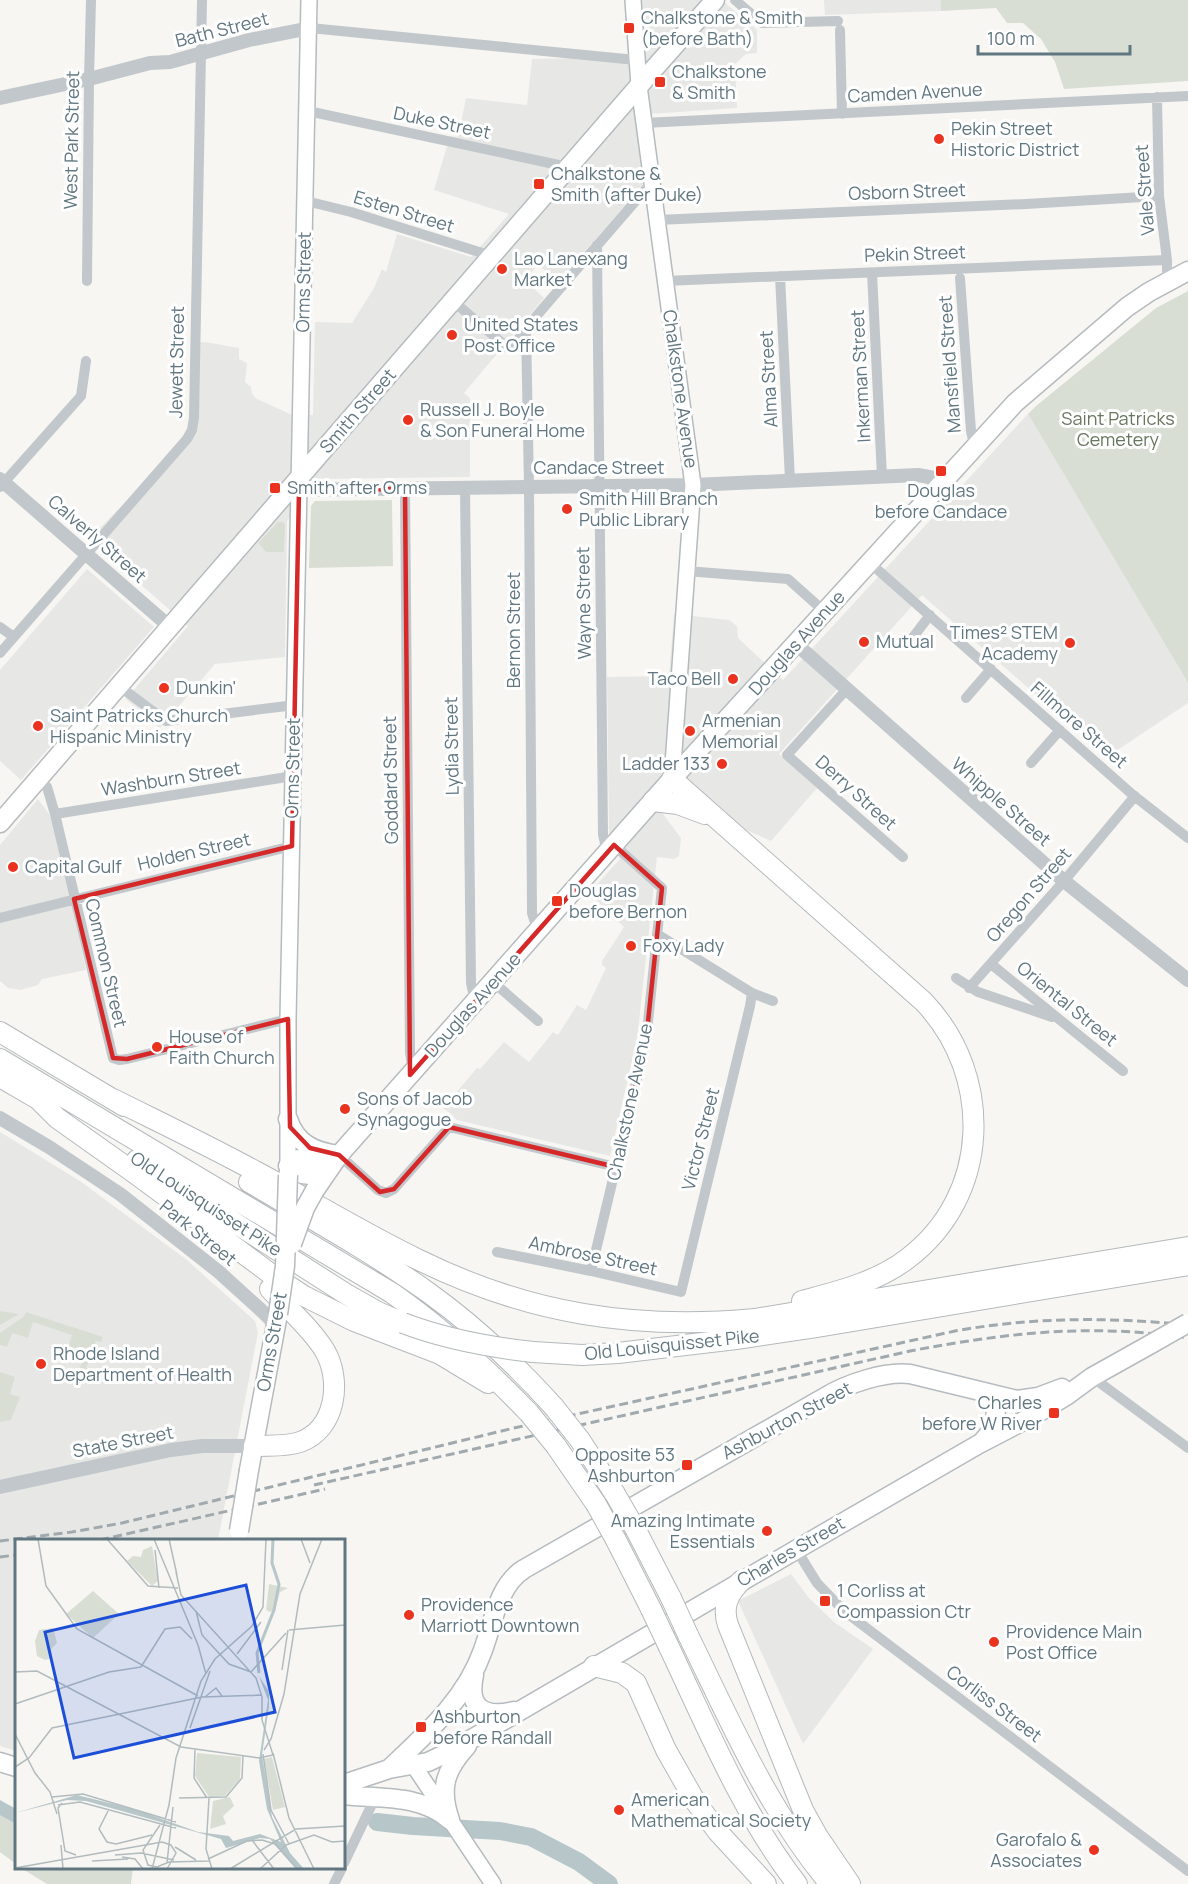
<svg xmlns="http://www.w3.org/2000/svg" width="1188" height="1884" font-family="Manrope,sans-serif">
  <rect width="100%" height="100%" fill="#f7f6f3"/>
  <path fill="#e7e8e6" d="M629,0H722L757,30V53L746,54L735,64L737,108L635,115L643,184L559,282L538,265L525,280L544,298L464,393L470,398V477L318,479L287,521L285,657L215,664L160,728L126,699L188,626L89,539L156,471L190,431L194,343L205,342L239,348V359L247,363L245,382L251,387L252,394L257,399L290,414L313,415L315,322L352,323L374,288L382,269L386,272L397,234L471,257L509,214L434,190L450,136L458,137L466,98L527,105L532,59L630,57Z
    M824,0H941V11L825,15Z
    M1028,414L1188,683V703L1107,757L922,595L779,754L817,788L771,841L744,829L691,783L663,814L681,838L679,856L674,859L657,857L637,1040L610,1156L457,1120L451,1114L443,1108L477,1068L480,1069L504,1042L529,1062L553,1032L558,1035L577,1005L586,1010L606,968L602,965V961L624,927L589,893L620,859L609,832L607,677L669,676L674,614L729,620L737,626L738,638L783,680Z
    M87,569L154,627L21,780L0,761V670Z
    M38,799L52,818L73,907L86,970L42,979L38,985L20,990L8,988L0,981V845Z
    M0,1132L80,1181L187,1260L255,1321L258,1332L218,1540H16V1751L0,1746Z
    M791,1574L809,1598L834,1622L873,1649L803,1744L738,1601Z"/>
  <path fill="#d9ded4" d="M941,0H1188V81L1064,89L1055,62L1041,39L1023,23H1007L996,8L941,11Z
    M1188,291V683L1028,414L1036,406L1156,308Z
    M392,500L393,566L309,568L311,506L315,501Z
    M278,522H283L285,525L284,552H266L258,543Z
    M0,1311L19,1314L0,1325Z
    M26,1312L103,1337L101,1342L96,1341L84,1374L78,1373L84,1357L67,1351L72,1335L33,1322L28,1338L12,1333L7,1347L0,1345V1333L23,1317Z
    M0,1372L15,1377L10,1394L20,1397L11,1420L0,1422Z
    M0,1813L16,1821V1864L0,1852Z
    M21,1868H133L131,1884H47Z"/>
  <path fill="#b7c6c9" d="M0,1800L16,1809V1824L0,1815Z"/>
  <g fill="none" stroke-linecap="round" stroke-linejoin="round">
    <path stroke="#b7c6c9" stroke-width="18" d="M377,1822L413,1826L500,1831L531,1837L579,1862L609,1884"/>
    <defs>
      <path id="secondary" d="M633,0L639,86L693,485L672,779
        M288,1166V1019L309,0
        M408,1757L493,1884"/>
      <path id="primary" d="M0,823L651,72L715,0
        M288,1119C296,1144 315,1152 339,1155
        M288,1166L299,1159L329,1156
        M288,1166C300,1179 318,1176 331,1166
        M315,1190L339,1155L672,779L1015,403L1127,307L1149,292L1188,271
        M983,1441C997,1426 1002,1407 985,1393
        M249,1470L278,1314
        M474,1675C467,1708 483,1718 514,1711
        M0,1762L16,1767
        M389,1769C426,1734 466,1699 483,1650C493,1623 498,1585 524,1569L825,1397C847,1384 884,1371 910,1374L1017,1400L1038,1397L1062,1388
        M344,1784L389,1769L428,1762L451,1751L799,1548L979,1444L1031,1417L1066,1396L1092,1377L1151,1344
        M344,1795C380,1799 421,1794 450,1820
        M450,1820C439,1788 445,1770 467,1746"/>
      <path id="motorway" d="M672,779L924,1002C994,1076 991,1196 907,1259C877,1282 839,1291 802,1301
        M653,801L678,804L705,814
        M0,1032L124,1106
        M0,1059L392,1293C442,1328 486,1368 529,1413
        M0,1077L38,1099L57,1118L136,1174L275,1277L304,1296L354,1321L440,1354L488,1383
        M113,1099C161,1123 209,1146 255,1171C310,1200 363,1233 419,1260C529,1314 634,1330 755,1319L1188,1247
        M137,1160L346,1294L378,1312L403,1323
        M249,1182C310,1218 372,1252 429,1293C475,1326 516,1365 554,1407
        M533,1352L582,1355L618,1353L736,1339L816,1327L1188,1265
        M580,1440L615,1494
        M254,1446C268,1445 286,1447 300,1442C336,1429 342,1381 325,1351C311,1328 288,1309 270,1289
        M556,1446L596,1504
        M636,1530L671,1598
        M616,1540L651,1609
        M741,1581C728,1594 722,1607 728,1625L803,1810L818,1837L850,1884
        M688,1635C730,1721 768,1810 830,1884
        M669,1647C707,1727 742,1813 797,1884
        M594,1666L622,1673L636,1683L666,1750L695,1801L718,1832L766,1884"/>
    </defs>
    <use href="#secondary" stroke="#b4bbbe" stroke-width="18"/>
    <use href="#primary" stroke="#b5bbbe" stroke-width="21"/>
    <use href="#motorway" stroke="#b4b9bc" stroke-width="22"/>
    <path stroke="#c1c7ca" stroke-width="10" d="M735,0L762,23L838,21
      M310,28L636,60
      M840,30L842,114
      M1157,97L1159,196L1167,260V281
      M308,111L568,167
      M644,123L1188,96
      M306,201L351,212L492,256
      M657,220L1026,204L1159,196
      M597,245L603,835L605,843L610,850
      M872,273L882,477
      M780,276L790,480
      M960,278L971,431L975,448
      M87,281L89,79L91,0
      M665,281L1167,260
      M453,301L508,348L526,332
      M0,487L81,396L86,361
      M465,488L471,983L475,1002
      M405,489L410,1053L413,1071
      M870,563L1133,795L1188,838
      M686,571L788,579L825,612
      M0,627L14,637
      M907,645L930,615
      M0,653L187,439L192,430L194,418L202,0
      M119,686L166,721L295,705
      M847,689L787,755L903,857
      M966,698L991,669
      M1031,763L1060,730
      M39,778L47,787L55,814L113,1058L119,1060L127,1059L288,1019
      M55,814L293,776
      M0,918L292,846
      M538,932L532,913L529,487L526,328L652,182
      M657,934L752,993L773,1001
      M991,964L1123,1071
      M956,978L978,992L1052,1017
      M493,982L538,1021
      M969,988L1064,881L1135,796
      M339,1155L378,1190L386,1193L394,1189L449,1127L616,1167
      M497,1252L591,1271L681,1292L750,1006L752,993
      M591,1271L646,1041L662,888L614,845
      M1092,1377L1188,1448
      M796,1549L817,1583L844,1611L1188,1871
      M344,1863L375,1798
      M334,1884L342,1868"/>
    <path stroke="#c1c7ca" stroke-width="14" d="M0,98L89,79L150,63L170,62L249,40L310,28
      M0,479L170,627
      M289,490L693,485L918,475L945,480
      M796,644L1064,881L1188,980
      M0,1118L49,1147L120,1194L219,1272L263,1312L276,1325
      M0,1487L171,1450L202,1446H254"/>
    <use href="#secondary" stroke="#fff" stroke-width="15"/>
    <use href="#primary" stroke="#fff" stroke-width="18"/>
    <use href="#motorway" stroke="#fff" stroke-width="20"/>
    <path stroke="#a0a9ae" stroke-width="3" stroke-dasharray="9 4.5" stroke-linecap="butt" d="M314,1485L910,1351C1006,1333 1090,1323 1188,1338
      M100,1540L325,1489
      M0,1541L72,1532L122,1523L514,1428L955,1331C1033,1317 1110,1317 1188,1325
      M0,1557L16,1555"/>
    <defs>
      <path id="primary-bridge" d="M292,1244L305,1208L315,1190
        M278,1314L285,1266L288,1175
        M1151,1344L1188,1323
        M239,1531L249,1470"/>
      <path id="motorway-bridge" d="M403,1323C445,1339 488,1347 533,1352
        M554,1407L580,1440
        M529,1413L556,1446
        M615,1494L636,1530
        M596,1504L616,1540
        M671,1598L688,1635
        M651,1609L669,1647"/>
    </defs>
    <use href="#primary-bridge" stroke="#b5bbbe" stroke-width="21" stroke-linecap="butt"/>
    <use href="#motorway-bridge" stroke="#b4b9bc" stroke-width="22" stroke-linecap="butt"/>
    <use href="#primary-bridge" stroke="#fff" stroke-width="18"/>
    <use href="#motorway-bridge" stroke="#fff" stroke-width="20"/>
  </g>
  <path fill="none" stroke="#d62828" stroke-width="4.5" stroke-linejoin="round" d="M405,489L410,1075L614,845L662,888L646,1041L616,1167L449,1127L394,1189L380,1192L339,1155L310,1148L290,1127L288,1019L127,1059L113,1058L74,899L292,846L299,490Z"/>
  <g fill="#ea331f" stroke="#fff" stroke-width="2">
    <rect x="623" y="22" width="12" height="12" rx="3"/>
    <rect x="654" y="76" width="12" height="12" rx="3"/>
    <circle cx="939" cy="139" r="6"/>
    <rect x="533" y="178" width="12" height="12" rx="3"/>
    <circle cx="502" cy="269" r="6"/>
    <circle cx="452" cy="335" r="6"/>
    <circle cx="408" cy="420" r="6"/>
    <rect x="935" y="465" width="12" height="12" rx="3"/>
    <rect x="269" y="482" width="12" height="12" rx="3"/>
    <circle cx="567" cy="509" r="6"/>
    <circle cx="864" cy="642" r="6"/>
    <circle cx="1070" cy="643" r="6"/>
    <circle cx="733" cy="679" r="6"/>
    <circle cx="164" cy="688" r="6"/>
    <circle cx="38" cy="726" r="6"/>
    <circle cx="690" cy="731" r="6"/>
    <circle cx="722" cy="764" r="6"/>
    <circle cx="13" cy="867" r="6"/>
    <rect x="551" y="895" width="12" height="12" rx="3"/>
    <circle cx="631" cy="946" r="6"/>
    <circle cx="157" cy="1047" r="6"/>
    <circle cx="345" cy="1109" r="6"/>
    <circle cx="41" cy="1364" r="6"/>
    <rect x="1048" y="1407" width="12" height="12" rx="3"/>
    <rect x="681" y="1459" width="12" height="12" rx="3"/>
    <circle cx="767" cy="1531" r="6"/>
    <rect x="819" y="1595" width="12" height="12" rx="3"/>
    <circle cx="409" cy="1615" r="6"/>
    <circle cx="994" cy="1642" r="6"/>
    <rect x="415" y="1721" width="12" height="12" rx="3"/>
    <circle cx="619" cy="1810" r="6"/>
    <circle cx="1094" cy="1850" r="6"/>
  </g>
  <g text-anchor="middle" stroke-width="6" stroke-linejoin="round" paint-order="stroke">
    <g font-size="18" fill="#607680" stroke="#fff" text-anchor="start">
      <text x="641" y="24">Chalkstone &amp; Smith<tspan x="641" dy="21">(before Bath)</tspan></text>
      <text x="672" y="78">Chalkstone<tspan x="672" dy="21">&amp; Smith</tspan></text>
      <text x="951" y="135">Pekin Street<tspan x="951" dy="21">Historic District</tspan></text>
      <text x="551" y="180">Chalkstone &amp;<tspan x="551" dy="21">Smith (after Duke)</tspan></text>
      <text x="514" y="265">Lao Lanexang<tspan x="514" dy="21">Market</tspan></text>
      <text x="464" y="331">United States<tspan x="464" dy="21">Post Office</tspan></text>
      <text x="420" y="416">Russell J. Boyle<tspan x="420" dy="21">&amp; Son Funeral Home</tspan></text>
      <text x="287" y="494">Smith after Orms</text>
      <text x="941" y="497" text-anchor="middle">Douglas<tspan x="941" dy="21">before Candace</tspan></text>
      <text x="579" y="505">Smith Hill Branch<tspan x="579" dy="21">Public Library</tspan></text>
      <text x="1058" y="639" text-anchor="end">Times² STEM<tspan x="1058" dy="21">Academy</tspan></text>
      <text x="876" y="648">Mutual</text>
      <text x="721" y="685" text-anchor="end">Taco Bell</text>
      <text x="176" y="694">Dunkin'</text>
      <text x="50" y="722">Saint Patricks Church<tspan x="50" dy="21">Hispanic Ministry</tspan></text>
      <text x="702" y="727">Armenian<tspan x="702" dy="21">Memorial</tspan></text>
      <text x="710" y="770" text-anchor="end">Ladder 133</text>
      <text x="25" y="873">Capital Gulf</text>
      <text x="569" y="897">Douglas<tspan x="569" dy="21">before Bernon</tspan></text>
      <text x="643" y="952">Foxy Lady</text>
      <text x="169" y="1043">House of<tspan x="169" dy="21">Faith Church</tspan></text>
      <text x="357" y="1105">Sons of Jacob<tspan x="357" dy="21">Synagogue</tspan></text>
      <text x="53" y="1360">Rhode Island<tspan x="53" dy="21">Department of Health</tspan></text>
      <text x="1042" y="1409" text-anchor="end">Charles<tspan x="1042" dy="21">before W River</tspan></text>
      <text x="675" y="1461" text-anchor="end">Opposite 53<tspan x="675" dy="21">Ashburton</tspan></text>
      <text x="755" y="1527" text-anchor="end">Amazing Intimate<tspan x="755" dy="21">Essentials</tspan></text>
      <text x="837" y="1597">1 Corliss at<tspan x="837" dy="21">Compassion Ctr</tspan></text>
      <text x="421" y="1611">Providence<tspan x="421" dy="21">Marriott Downtown</tspan></text>
      <text x="1006" y="1638">Providence Main<tspan x="1006" dy="21">Post Office</tspan></text>
      <text x="433" y="1723">Ashburton<tspan x="433" dy="21">before Randall</tspan></text>
      <text x="631" y="1806">American<tspan x="631" dy="21">Mathematical Society</tspan></text>
      <text x="1082" y="1846" text-anchor="end">Garofalo &amp;<tspan x="1082" dy="21">Associates</tspan></text>
    </g>
    <g font-size="18" fill="#607680" stroke="#fff">
      <text transform="translate(222 30) rotate(-14)" y="6">Bath Street</text>
      <text transform="translate(915 93) rotate(-3)" y="6">Camden Avenue</text>
      <text transform="translate(442 123) rotate(12)" y="6">Duke Street</text>
      <text transform="translate(72 140) rotate(-89)" y="6">West Park Street</text>
      <text transform="translate(1145 190) rotate(-94)" y="6">Vale Street</text>
      <text transform="translate(907 192) rotate(-2)" y="6">Osborn Street</text>
      <text transform="translate(404 212) rotate(17)" y="6">Esten Street</text>
      <text transform="translate(915 254) rotate(-2)" y="6">Pekin Street</text>
      <text transform="translate(304 282) rotate(-89)" y="6">Orms Street</text>
      <text transform="translate(177 362) rotate(-89)" y="6">Jewett Street</text>
      <text transform="translate(950 364) rotate(-94)" y="6">Mansfield Street</text>
      <text transform="translate(861 376) rotate(-93)" y="6">Inkerman Street</text>
      <text transform="translate(769 379) rotate(-93)" y="6">Alma Street</text>
      <text transform="translate(680 389) rotate(82)" y="6">Chalkstone Avenue</text>
      <text transform="translate(358 411) rotate(-49)" y="6">Smith Street</text>
      <text x="599" y="474">Candace Street</text>
      <text transform="translate(97 539) rotate(41)" y="6">Calverly Street</text>
      <text transform="translate(584 603) rotate(-91)" y="6">Wayne Street</text>
      <text transform="translate(514 630) rotate(-90)" y="6">Bernon Street</text>
      <text transform="translate(797 643) rotate(-48)" y="6">Douglas Avenue</text>
      <text transform="translate(1079 725) rotate(41)" y="6">Fillmore Street</text>
      <text transform="translate(452 746) rotate(-91)" y="6">Lydia Street</text>
      <text transform="translate(293 768) rotate(-89)" y="6">Orms Street</text>
      <text transform="translate(171 779) rotate(-9)" y="6">Washburn Street</text>
      <text transform="translate(391 780) rotate(-91)" y="6">Goddard Street</text>
      <text transform="translate(856 793) rotate(42)" y="6">Derry Street</text>
      <text transform="translate(1001 802) rotate(41)" y="6">Whipple Street</text>
      <text transform="translate(194 852) rotate(-13)" y="6">Holden Street</text>
      <text transform="translate(1029 895) rotate(-49)" y="6">Oregon Street</text>
      <text transform="translate(106 963) rotate(77)" y="6">Common Street</text>
      <text transform="translate(1067 1004) rotate(39)" y="6">Oriental Street</text>
      <text transform="translate(473 1005) rotate(-48)" y="6">Douglas Avenue</text>
      <text transform="translate(630 1102) rotate(-78)" y="6">Chalkstone Avenue</text>
      <text transform="translate(701 1139) rotate(-76)" y="6">Victor Street</text>
      <text transform="translate(206 1204) rotate(33)" y="6">Old Louisquisset Pike</text>
      <text transform="translate(198 1233) rotate(39)" y="6">Park Street</text>
      <text transform="translate(593 1256) rotate(12)" y="6">Ambrose Street</text>
      <text transform="translate(272 1342) rotate(-80)" y="6">Orms Street</text>
      <text transform="translate(672 1345) rotate(-6)" y="6">Old Louisquisset Pike</text>
      <text transform="translate(787 1421) rotate(-28)" y="6">Ashburton Street</text>
      <text transform="translate(123 1442) rotate(-11)" y="6">State Street</text>
      <text transform="translate(791 1552) rotate(-30)" y="6">Charles Street</text>
      <text transform="translate(994 1704) rotate(37)" y="6">Corliss Street</text>
    </g>
    <g font-size="18" fill="#67775f" stroke="#fff">
      <text x="1118" y="425">Saint Patricks<tspan x="1118" dy="21">Cemetery</tspan></text>
    </g>
  </g>
  <g transform="translate(15 1539)">
    <rect width="330" height="330" fill="#f7f6f3"/>
    <path d="M137,7L143,42L137,47L112,22L118,17L126,18L128,11ZM254,45L273,49L265,53L260,71L255,73L251,71ZM78,52L104,75L78,99L51,75ZM38,89L42,104L36,110L37,119L30,121L22,117L20,102L24,91ZM182,214L226,218L225,240L210,257L194,258L180,237ZM257,218L270,268L258,271L249,220ZM215,258L219,267L208,277L211,285L195,290L198,262Z" fill="#d9ded4"/>
    <path d="M244,137L253,151L254,156V167L247,216L257,278L275,314L289,330H282L255,300L245,299L211,309L206,300L71,262L52,261L0,274L62,256L122,271L183,293L214,297L218,302L245,295L266,303L252,270L244,222L253,161Z" fill="#b7c6c9"/>
    <path fill="none" stroke="#b7c6c9" stroke-width="3" d="M244,134L242,114L259,71L264,45L257,24L258,0"/>
    <path fill="none" stroke="#b2bbbe" stroke-width="1.5" d="M23,0L31,47L62,90L183,157M92,0L133,47L163,49M139,0L183,106L191,135M154,0L162,36M286,0L295,24M140,11L144,49M161,33L166,56L241,139L247,158V181L258,216M181,72L187,96L214,125L236,133M274,91L330,86M222,115L246,83M126,128L150,90L165,88L177,100M267,131L273,91M0,133L22,132L166,208L244,219L258,216M236,133L271,94M191,157L201,149L207,157M0,165L94,133L126,128M175,189L195,132M0,195L20,234L35,253L42,275M180,211L179,239L192,259M249,211L256,200L269,155L285,55L307,0M258,214L274,279L299,330M248,215L256,271L274,305M0,228L14,219L37,189L187,158L247,156M37,258L68,255L161,283M164,259L211,258L227,239L228,216M194,259L191,310L197,330M47,264L43,269L50,312L61,316M43,266L65,263L161,289M94,270L84,290L92,303L101,305L137,296M145,286L128,311L133,326L142,328L154,323L194,322M237,301L259,330M46,306L48,330M160,308L181,321M100,316L126,314L159,321M107,318L120,320L128,330M193,320L232,302L247,301L260,305L282,330M77,322L113,320M152,324L158,268M0,329L147,303L156,306L161,314L152,330M137,330L154,266L161,219L186,142L200,120L237,87L248,68L251,0M215,330L281,290L330,287M245,330L271,306L299,296L317,303L330,302"/>
    <path fill="#1d4ed8" fill-opacity="0.15" stroke="#1d4ed8" stroke-width="3" d="M231,46L260,173L59,219L30,93Z"/>
    <rect width="330" height="330" fill="none" stroke="#607680" stroke-width="3"/>
  </g>
  <path d="M978 45v9h152v-9" fill="none" stroke="#607680" stroke-width="3"/>
  <text x="987" y="45" font-size="18" fill="#607680" stroke="#ffffff" stroke-width="4.5" paint-order="stroke">100 m</text>
</svg>
